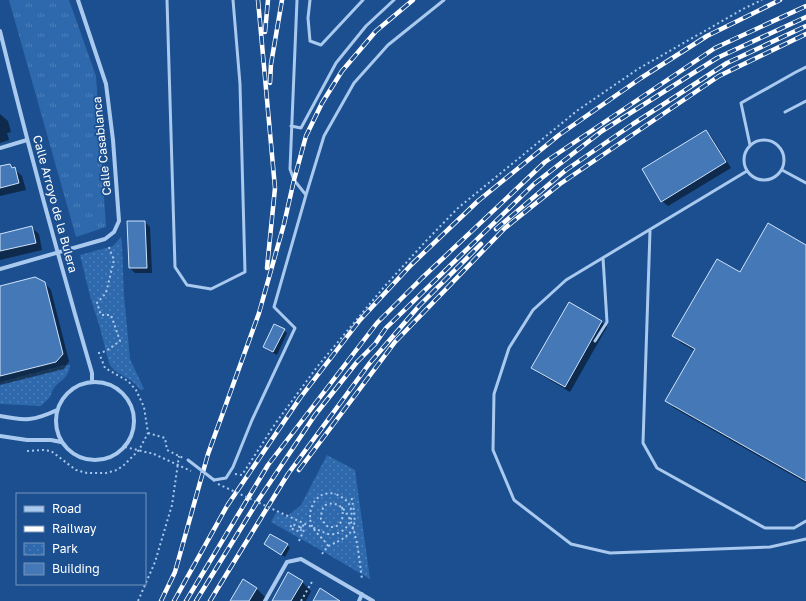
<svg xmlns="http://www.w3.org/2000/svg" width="806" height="601" font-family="'Golos Text',sans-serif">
  <defs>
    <pattern id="grass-tufts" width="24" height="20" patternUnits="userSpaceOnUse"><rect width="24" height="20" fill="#2e69ad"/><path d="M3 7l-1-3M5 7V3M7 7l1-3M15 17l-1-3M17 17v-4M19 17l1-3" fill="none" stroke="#4d80b9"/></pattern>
    <pattern id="park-dots" width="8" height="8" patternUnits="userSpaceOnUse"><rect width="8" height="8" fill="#2e69ad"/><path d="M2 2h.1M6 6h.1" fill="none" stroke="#4d80b9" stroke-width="1.8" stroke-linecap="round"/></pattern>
  </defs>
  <rect width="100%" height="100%" fill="#1b4f8f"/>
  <path fill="url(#grass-tufts)" d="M9,0H69L96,76L106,227L76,237Z"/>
  <path fill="url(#park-dots)" d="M121,237L122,244L124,295L130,359L144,389L140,390C132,376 115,376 109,363L100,328L90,296L80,255L113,246Z
    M64,365H70C68,380 62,378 54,388C52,391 51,394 50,397C47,400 44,403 41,406L0,404V382Z
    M327,455L355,470L370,579L324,552L271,522L277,511L286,517L301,505Z"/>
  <path fill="#0007" d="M0,114L8,121L11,132L7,133L9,140L0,143Z
    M706,131L711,136L731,168L668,206L662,201Z
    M10,165L22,176L26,190L0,196V167Z
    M145,222L150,227L152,273H135L130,268Z
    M31,227L39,234L42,250L0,260V235Z
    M806,246V483L674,408L667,401L695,351L681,343L674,336L740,274Z
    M44,282L51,290L69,361L64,369L0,385V287Z
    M602,322L607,327L570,392L538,373L533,368Z
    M284,330L287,333L277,355L267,350L264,347Z
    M265,544L287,545L290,548L285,557Z
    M302,582L311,591L306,601H273Z
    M256,588L266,598L264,601H231Z"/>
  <path fill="#4478b7" stroke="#cfe3fa" d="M706,130L726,162L661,202L642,169Z
    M10,164L12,168L15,167L19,183L0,188V166Z
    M127,221H145L147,268H129Z
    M768,223L806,245V481L665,401L695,349L672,336L717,259L740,272Z
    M32,226L36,243L0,251V234Z
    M35,277L45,282L63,354L56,362L0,376V286Z
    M569,302L602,321L565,387L531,368Z
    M274,324L285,329L273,352L263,347Z
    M270,534L288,544L281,555L264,544Z
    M288,572L303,581L291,601H272Z
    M243,579L257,588L249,601H230Z
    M320,588L340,601H313Z"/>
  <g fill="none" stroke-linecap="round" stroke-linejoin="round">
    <path stroke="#a9c9ee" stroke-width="2" stroke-dasharray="2 3" stroke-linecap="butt" d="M148,433L165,438L167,450L183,458
      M125,447L154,454
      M27,451L43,450L51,451L76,470L87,473H106L117,470L124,465L139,450L148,433L144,407L136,390L128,381L105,368L99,353L106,351L120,341L111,315H101L97,303L106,293L114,260L108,245
      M235,474L242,475L275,424L317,367L384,287L425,242L458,208L578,110L638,69L745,8L762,0
      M342,507C344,519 342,528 328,527L321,519C321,514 322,505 328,504C356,498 359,561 362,579
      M299,541L304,530L300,527
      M328,546C359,533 357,525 351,495
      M322,554L328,546C324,539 316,534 312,526C307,515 312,498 324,494C328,493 332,493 336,494
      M138,601L155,562L172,505L179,456
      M301,601L313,580"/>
    <path stroke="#a9c9ee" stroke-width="3" d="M167,0L175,267L187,285L211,289L245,272L240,84L233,0
      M297,0L290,169L294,180L306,195
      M310,0L308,18L310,41L321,45L363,0
      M785,112L806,101
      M291,126L301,128L336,63L366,26L394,0
      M744 160a20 20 0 1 1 40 0a20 20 0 1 1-40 0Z
      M750,145L741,103L796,72L806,67
      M782,170L806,183
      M747,171L566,280L533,310L509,348L494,394L493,450L514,500L571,544L610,553L770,547L806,539
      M650,231L643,443L657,468L765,528H794L806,521
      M595,341L607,322L603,258
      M214,480L226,478L233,467L252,420L295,328L274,307L306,195L324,136L354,83L388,45L444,0"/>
    <path stroke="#a9c9ee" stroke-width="4" d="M0,31C28,146 59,260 92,373V382
      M0,148L27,140
      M0,269L105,239L114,232L119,221L113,140L106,84L78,0
      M56 421a39 39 0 1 1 78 0a39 39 0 1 1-78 0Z
      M0,416C25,421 34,421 57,410
      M0,436L27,440H51L61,442
      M265,601L287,562L301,559L373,601
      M359,601L362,594"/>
    <defs>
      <path id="rail" d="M258,0L275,188L267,268
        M265,32L268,0
        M270,83L271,64L282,0
        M496,229L566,170L633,124L727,63L806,26
        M299,470L395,342L505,228L560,184L719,76L806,34
        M161,601L175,572L208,454L259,313L284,224L294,180L306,136L322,103L342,71L376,31L413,0
        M174,601L227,506L300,398L360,320L411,265L478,201L559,135L641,78L707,36L780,0
        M186,601L268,465L377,323L422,278L545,162L715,48L806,6
        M196,601L259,499L315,415L357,362L375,344L386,328L534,184L602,131L717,58L806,17
        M210,601L288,474L369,364L419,306L481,244"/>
    </defs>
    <use href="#rail" stroke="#fff" stroke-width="4.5"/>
    <use href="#rail" stroke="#1b4f8f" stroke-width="3" stroke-dasharray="9" stroke-linecap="butt"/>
    <path stroke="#a9c9ee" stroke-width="2" stroke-dasharray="2 3" stroke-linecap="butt" d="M154,454L191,471
      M218,484L325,533C328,534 331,535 334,534C348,532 356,516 349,504C346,499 341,497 336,494
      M300,527L292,524L290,528L300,532L304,524"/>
    <path stroke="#a9c9ee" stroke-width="3" d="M188,460L214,480"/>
  </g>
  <g text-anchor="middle" stroke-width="3.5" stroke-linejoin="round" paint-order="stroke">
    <g font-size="12" fill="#fff" stroke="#1b4f8f">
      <text transform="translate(102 146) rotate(-96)" y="4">Calle Casablanca</text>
      <text transform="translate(55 204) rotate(75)" y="4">Calle Arroyo de la Bulera</text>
    </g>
  </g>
  <rect x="16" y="493" width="130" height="92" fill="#1b4f8f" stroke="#7695bc"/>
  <rect x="24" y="506" width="20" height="6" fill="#a9c9ee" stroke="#7695bc"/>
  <text x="52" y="513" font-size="12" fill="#ffffff">Road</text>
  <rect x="24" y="526" width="20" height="6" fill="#ffffff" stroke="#7695bc"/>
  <text x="52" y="533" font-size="12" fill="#ffffff">Railway</text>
  <rect x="24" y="543" width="20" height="12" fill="url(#park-dots)" stroke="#7695bc"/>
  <text x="52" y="553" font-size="12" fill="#ffffff">Park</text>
  <rect x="24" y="563" width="20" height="12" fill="#4478b7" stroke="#7695bc"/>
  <text x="52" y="573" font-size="12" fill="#ffffff">Building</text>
</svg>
